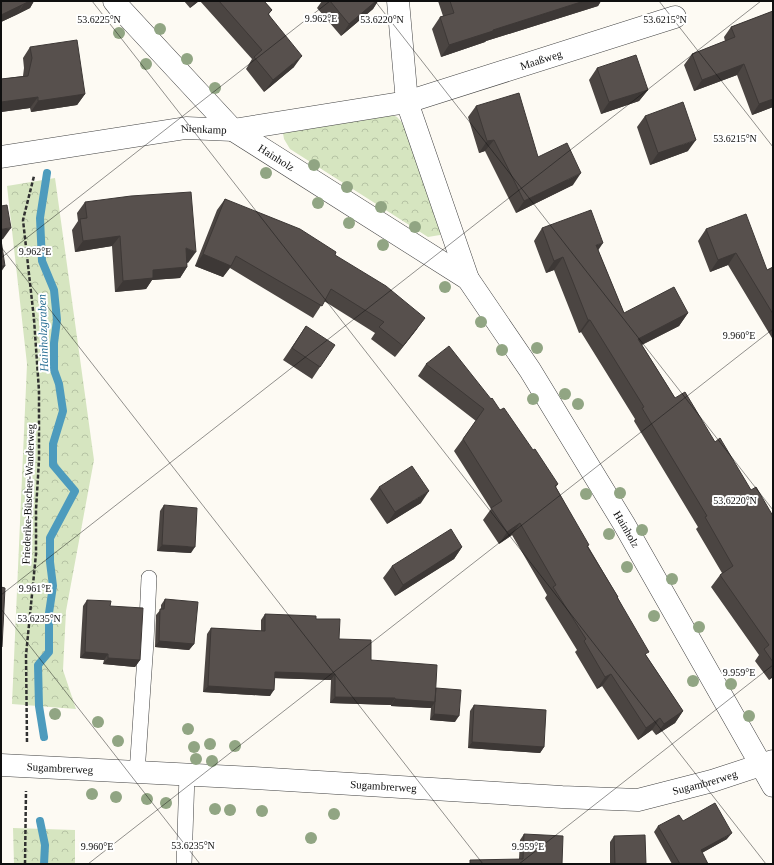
<svg xmlns="http://www.w3.org/2000/svg" width="774" height="865" font-family="'Times New Roman',serif">
  <defs>
    <pattern id="park-crowns" width="20" height="18" patternUnits="userSpaceOnUse"><rect width="20" height="18" fill="#d6e5c0"/><path d="M2 6a3 3 0 1 1 6 0M12 15a3 3 0 1 1 6 0" fill="none" stroke="#b6c3a4"/></pattern>
  </defs>
  <rect width="100%" height="100%" fill="#fdfaf3"/>
  <path fill="url(#park-crowns)" d="M388,113L397,117L406,127L442,225L440,235L428,237L290,149L284,139L283,133Z
    M55,178L94,460L66,611L63,670L76,709L12,704L27,364L7,186Z
    M13,828L75,830V864H14Z"/>
  <g fill="none" stroke-linecap="round" stroke-linejoin="round">
    <path stroke="#4d9bbd" stroke-width="8" d="M44,737L39,706L38,665L49,652V613L53,586L50,562V538L75,491L53,465V444L63,411L59,384L54,370V343L57,320L54,290L42,261L40,218L47,173
      M40,821L45,845L44,864"/>
    <defs>
      <path id="lane" d="M137,773L146,642L149,578
        M184,864L187,775"/>
      <g id="street">
        <path id="s1" d="M114,1L118,6L233,130L468,279L530,370L624,524L773,786"/>
        <path d="M398,1L407,102L468,279"/>
        <path id="s2" d="M1,157L186,128L233,130L407,102L675,17"/>
        <path id="s3" d="M1,765L254,778L562,797L638,800L712,781L773,761"/>
      </g>
    </defs>
    <use href="#lane" stroke="#424242" stroke-width="16"/>
    <use href="#street" stroke="#424242" stroke-width="23"/>
    <path stroke="#313131" stroke-width="2.5" stroke-dasharray="4 2" stroke-linecap="butt" d="M27,742L26,655L36,554V510L39,460V391L34,319L23,220L34,176
      M25,864L26,791"/>
    <use href="#lane" stroke="#fff" stroke-width="15"/>
    <use href="#street" stroke="#fff" stroke-width="22"/>
  </g>
  <g fill="#91a583">
    <circle cx="160" cy="29" r="6"/>
    <circle cx="119" cy="33" r="6"/>
    <circle cx="187" cy="59" r="6"/>
    <circle cx="146" cy="64" r="6"/>
    <circle cx="215" cy="88" r="6"/>
    <circle cx="314" cy="165" r="6"/>
    <circle cx="266" cy="173" r="6"/>
    <circle cx="347" cy="187" r="6"/>
    <circle cx="318" cy="203" r="6"/>
    <circle cx="381" cy="207" r="6"/>
    <circle cx="349" cy="223" r="6"/>
    <circle cx="415" cy="227" r="6"/>
    <circle cx="383" cy="245" r="6"/>
    <circle cx="445" cy="287" r="6"/>
    <circle cx="481" cy="322" r="6"/>
    <circle cx="537" cy="348" r="6"/>
    <circle cx="502" cy="350" r="6"/>
    <circle cx="565" cy="394" r="6"/>
    <circle cx="533" cy="399" r="6"/>
    <circle cx="578" cy="404" r="6"/>
    <circle cx="620" cy="493" r="6"/>
    <circle cx="586" cy="494" r="6"/>
    <circle cx="642" cy="530" r="6"/>
    <circle cx="609" cy="534" r="6"/>
    <circle cx="627" cy="567" r="6"/>
    <circle cx="672" cy="579" r="6"/>
    <circle cx="654" cy="616" r="6"/>
    <circle cx="699" cy="627" r="6"/>
    <circle cx="693" cy="681" r="6"/>
    <circle cx="731" cy="684" r="6"/>
    <circle cx="55" cy="714" r="6"/>
    <circle cx="749" cy="716" r="6"/>
    <circle cx="98" cy="722" r="6"/>
    <circle cx="188" cy="729" r="6"/>
    <circle cx="118" cy="741" r="6"/>
    <circle cx="210" cy="744" r="6"/>
    <circle cx="235" cy="746" r="6"/>
    <circle cx="194" cy="747" r="6"/>
    <circle cx="196" cy="759" r="6"/>
    <circle cx="212" cy="761" r="6"/>
    <circle cx="92" cy="794" r="6"/>
    <circle cx="116" cy="797" r="6"/>
    <circle cx="147" cy="799" r="6"/>
    <circle cx="166" cy="803" r="6"/>
    <circle cx="215" cy="809" r="6"/>
    <circle cx="230" cy="810" r="6"/>
    <circle cx="262" cy="811" r="6"/>
    <circle cx="334" cy="814" r="6"/>
    <circle cx="311" cy="838" r="6"/>
  </g>
  <path fill="#4b4542" d="M1,1H34L30,8L16,15L1,22Z
    M184,1H199L190,8Z
    M200,1H264L272,10L269,14L294,67L264,92L246,69L252,59Z
    M322,1H378L373,9L341,36L317,8Z
    M438,1H601L598,6L486,41L485,42L441,57L432,29L440,17L443,16Z
    M773,11V107L752,115L737,75L694,91L684,65L692,54L725,41L724,37L731,27Z
    M30,47L85,94L77,105L31,112L30,108L1,112V79L23,76L24,68L23,58Z
    M597,68L648,90L639,101L601,114L589,80Z
    M476,106L538,157L573,185L516,213L485,151L479,153L468,117Z
    M645,116L688,151L650,165L637,127Z
    M225,199L335,255L417,329L395,357L371,339L375,333L324,301L313,318L230,268L223,277L195,266L217,210Z
    M85,202L188,263L187,262V267L180,278L152,280L146,289L115,292L112,246L75,252L72,230L78,221L77,213Z
    M542,228L598,250L624,313H688L679,326L642,345L675,398L715,442L751,490L773,516V677L769,680L755,661L759,655L711,587L720,575L722,573L696,529L698,527L634,421L635,419L581,332L579,333L554,270L546,273L534,241Z
    M706,229L767,270L773,267V337L772,338L728,265L710,272L698,241Z
    M306,326L320,367L312,379L283,360Z
    M426,364L500,410L558,484L556,487L588,546L618,597V598L646,655L683,711L675,723L656,735L652,730L638,740L602,686L597,689L575,652L577,650L545,598L547,595L512,535L499,544L483,520L491,509L454,451L476,421L418,376Z
    M379,487L421,503L387,524L370,499Z
    M164,505L191,553L157,551L160,511Z
    M462,547L454,559L395,596L383,578L392,566Z
    M165,599L194,644L189,650L155,647L156,615L161,609V605Z
    M87,600L110,606L140,660L135,667L103,664L104,660L80,658L83,606Z
    M265,614L316,619L339,639L371,660L436,688L455,722L430,720L431,708L391,706V705L330,703L331,680L275,678L270,696L203,692L207,634L211,628L261,631V620Z
    M474,705L544,747L540,753L468,748L470,711Z
    M683,821L727,839L702,853L708,864H672L654,832L658,826Z
    M524,834L562,864L519,859L520,840Z
    M614,836L646,864H610V842Z"/>
  <path fill="#3d3836" d="M30,1H34L30,8L16,15L24,4Z
    M195,1H199L190,8Z
    M376,1H378L373,9L341,36L349,24Z
    M584,1H601L598,6L486,41L485,42L441,57L449,45L493,30Z
    M23,4L16,15L1,22V15Z
    M302,56L294,67L264,92L273,80Z
    M744,64L737,75L694,91L702,80Z
    M648,90L639,101L601,114L609,102Z
    M85,94L77,105L31,112L38,101Z
    M38,97L30,108L1,112V102Z
    M773,99V107L752,115L759,104Z
    M494,140L485,151L479,153L487,141Z
    M696,140L688,151L650,165L658,153Z
    M581,173L573,185L516,213L524,201Z
    M11,228L3,239L1,240V229Z
    M120,236L112,246L75,252L83,241Z
    M603,243L595,255L596,245Z
    M186,248L196,252L188,263L178,259Z
    M736,253L728,265L710,272L718,260Z
    M203,254L231,266L223,277L195,266Z
    M563,257L554,270L546,273L554,261Z
    M1,266H5L1,272Z
    M187,267L180,278L152,280L146,289L115,292L123,281L153,270Z
    M688,313L679,326L629,351L638,339Z
    M425,318L417,329L395,357L403,346Z
    M588,320H590L581,332L579,333Z
    M429,491L421,503L387,524L395,512Z
    M520,523L512,535L499,544L507,532Z
    M162,545L195,547L191,553L157,551Z
    M462,547L454,559L395,596L403,585Z
    M159,641L194,644L189,650L155,647Z
    M85,652L108,654L104,660L80,658Z
    M108,658L140,660L135,667L103,664Z
    M275,672L335,674L331,680L271,678Z
    M611,674L602,686L597,689L605,677Z
    M773,674V677L769,680Z
    M208,686L274,690L270,696L203,692Z
    M335,697L395,698L391,705L330,703Z
    M395,699L435,702L431,708L391,706Z
    M683,711L675,723L656,735L664,724Z
    M434,714L459,716L455,722L430,720Z
    M660,718L652,730L638,740L646,728Z
    M472,742L544,747L540,753L468,748Z
    M732,833L727,839L696,856L701,850Z"/>
  <path fill="#57504d" stroke="#3d3836" d="M1,1H30L1,15Z
    M219,1H264L272,10L268,14L302,56L273,80L254,57L262,50Z
    M330,1H376L349,24Z
    M450,1H584L493,30V31L449,45L440,17L454,13Z
    M773,11V99L759,104L744,64L702,80L692,54L735,37L731,27Z
    M77,40L85,94L38,101V97L1,102V79L28,76L32,58L30,47Z
    M636,55L648,90L609,102L597,68Z
    M519,93L538,157L567,143L581,173L524,201L494,140L487,141L476,106Z
    M683,102L696,140L658,153L645,116Z
    M191,192L196,252L186,248L187,267L153,270V278L123,281L120,236L83,241L80,219L87,218L85,202L131,196Z
    M225,199L300,229L336,252L335,255L386,286L425,318L403,346L379,327L384,322L331,289L322,306L236,256L231,266L203,254Z
    M7,205L11,228L1,229V206Z
    M591,210L603,243L596,245L624,313L674,287L688,313L638,339L675,398L685,392L715,442L720,438L751,490L756,487L773,516V662L764,649L769,645L720,575L733,566L705,517L707,516L642,408L644,407L590,320H588L563,257L554,261L542,228Z
    M746,214L767,270L773,267V314L736,253L718,260L706,229Z
    M1,240L5,266H1Z
    M306,326L335,345L320,367L292,348Z
    M449,346L491,399L492,398L500,410L504,408L533,450L535,449L558,484L555,486L589,545L587,546L618,597H617L649,652L645,654L683,711L664,724L660,718L646,728L611,674L605,677L584,641L586,639L553,587L556,585L520,523L507,532L491,508L502,501L463,439L484,409L426,364Z
    M412,466L429,491L395,512L379,487Z
    M164,505L197,508L195,547L162,545Z
    M451,529L462,547L403,585L392,566Z
    M1,587L5,588L2,647H1Z
    M165,599L198,602L194,644L159,641L160,609H164Z
    M87,600L111,601L110,606L143,608L140,660L108,658V654L85,652Z
    M265,614L316,616V619H340L339,639L371,640V660L437,665L435,702L395,699V698L335,697V674L275,672L274,690L208,686L211,628L265,631Z
    M436,688L461,690L459,716L434,714Z
    M474,705L546,710L544,747L472,742Z
    M715,803L732,833L701,850L708,864H680L658,826L679,815L683,821Z
    M524,834L563,836L562,864H470V860L523,859Z
    M645,835L646,864H615L614,836Z"/>
  <path fill="none" stroke="#0f0f0f" stroke-width="1" stroke-opacity="0.45" d="M92,1L766,864M375,1L773,510M659,1L773,147M1,247L483,864M1,258L330,1M1,595L761,1M1,609L200,864M88,864L773,329M519,864L773,665"/>
  <g text-anchor="middle" stroke-width="4" stroke-linejoin="round" paint-order="stroke">
    <g font-size="11" fill="#0f0f0f" stroke="#fff">
      <text dy="4" stroke="none"><textPath href="#s2" startOffset="551">Maaßweg</textPath></text>
      <text dy="4" stroke="none"><textPath href="#s2" startOffset="205">Nienkamp</textPath></text>
      <text dy="4" stroke="none"><textPath href="#s1" startOffset="227">Hainholz</textPath></text>
      <text transform="translate(28 494) rotate(-88)" y="4">Friederike-Büscher-Wanderweg</text>
      <text dy="4" stroke="none"><textPath href="#s1" startOffset="750">Hainholz</textPath></text>
      <text dy="4" stroke="none"><textPath href="#s3" startOffset="59">Sugambrerweg</textPath></text>
      <text dy="4" stroke="none"><textPath href="#s3" startOffset="707">Sugambrerweg</textPath></text>
      <text dy="4" stroke="none"><textPath href="#s3" startOffset="383">Sugambrerweg</textPath></text>
    </g>
    <g font-size="12" font-style="italic" fill="#276e93" stroke="#fff">
      <text transform="translate(43 333) rotate(-92)" y="4">Hainholzgraben</text>
    </g>
  </g>
  <g font-size="10" text-anchor="middle" fill="#0f0f0f" stroke="#fff" stroke-width="4" stroke-linejoin="round" paint-order="stroke">
    <text x="321" y="22">9.962°E</text>
    <text x="99" y="23">53.6225°N</text>
    <text x="382" y="23">53.6220°N</text>
    <text x="665" y="23">53.6215°N</text>
    <text x="735" y="142">53.6215°N</text>
    <text x="35" y="255">9.962°E</text>
    <text x="739" y="339">9.960°E</text>
    <text x="735" y="504">53.6220°N</text>
    <text x="35" y="592">9.961°E</text>
    <text x="39" y="622">53.6235°N</text>
    <text x="739" y="676">9.959°E</text>
    <text x="193" y="849">53.6235°N</text>
    <text x="97" y="850">9.960°E</text>
    <text x="528" y="850">9.959°E</text>
  </g>
  <rect width="774" height="865" fill="none" stroke="#0f0f0f" stroke-width="4"/>
</svg>
